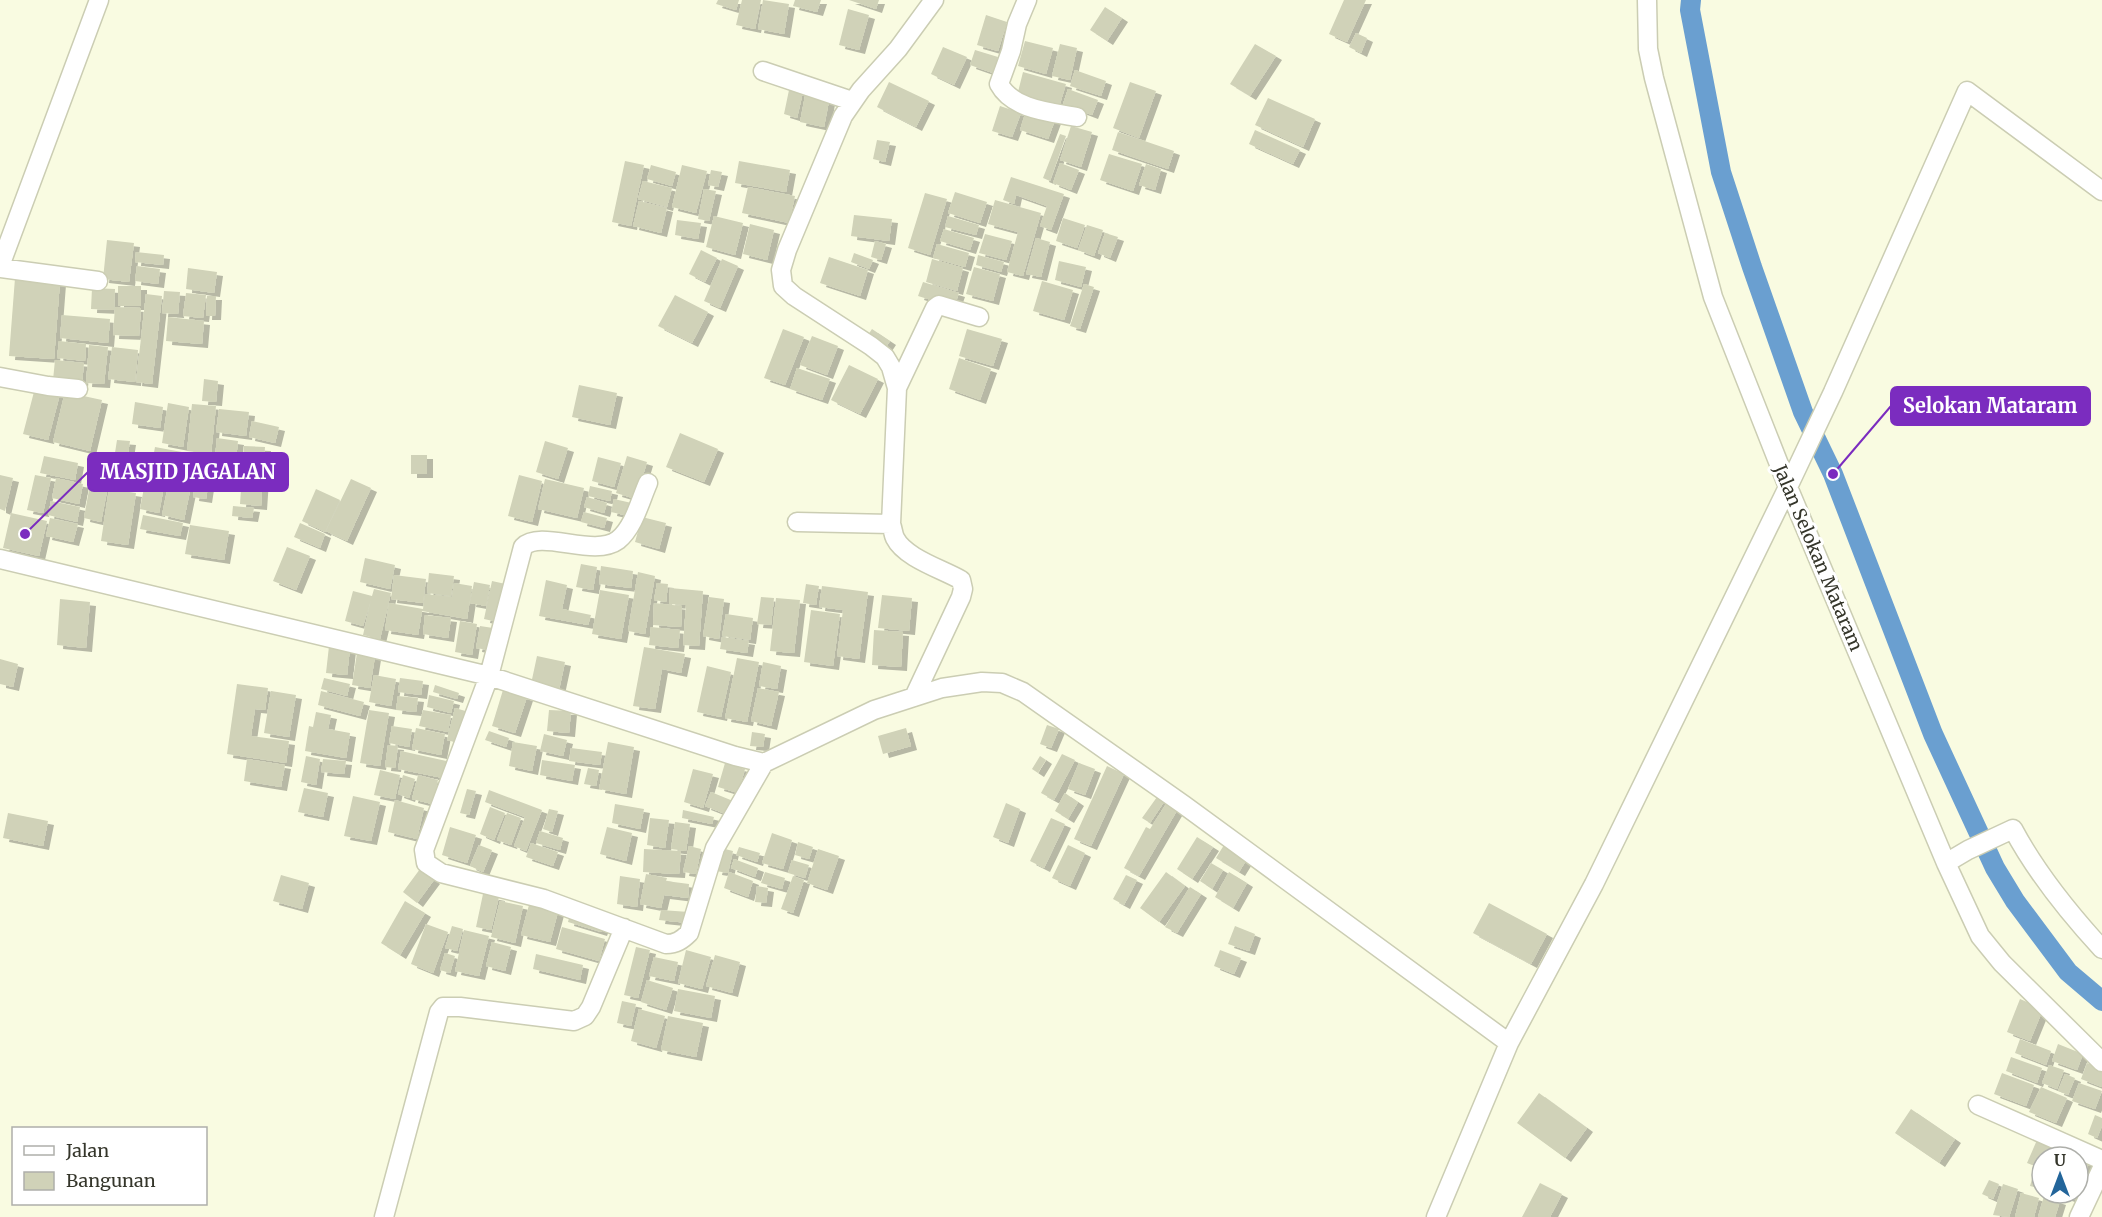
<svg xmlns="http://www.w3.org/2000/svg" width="2102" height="1217" font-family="Merriweather,serif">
  <defs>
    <filter id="shadow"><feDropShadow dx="6" dy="4" stdDeviation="0" flood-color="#0004"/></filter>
  </defs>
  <rect width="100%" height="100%" fill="#f9fbe1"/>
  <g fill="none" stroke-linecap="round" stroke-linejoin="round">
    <path stroke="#6a9fd0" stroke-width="20" d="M1691,0L1690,10L1721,172L1752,267L1803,412L1833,474L1933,734L1995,868L2015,901L2068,972L2102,1001"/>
  </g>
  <path fill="#d0d2b8" filter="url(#shadow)" d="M718,0H739L736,10L716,4Z
    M742,0H761L755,29L736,25Z
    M763,0L789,4L784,34L758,29Z
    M795,0H821L817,12L793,6Z
    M849,0H879L876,9Z
    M1344,0H1366L1347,42L1329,34Z
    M1105,7L1122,18L1107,41L1090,30Z
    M848,9L869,15L859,50L839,45Z
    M986,15L1007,22L998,51L977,45Z
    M1356,33L1367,38L1361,53L1349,47Z
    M1025,41L1053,48L1046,74L1018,66Z
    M1060,44L1077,48L1070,80L1052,76Z
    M1255,44L1276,56L1250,96L1230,84Z
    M943,47L967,57L954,85L931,74Z
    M975,50L998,57L993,73L970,65Z
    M1075,70L1106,81L1101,96L1070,86Z
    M1023,72L1066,84L1059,107L1017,96Z
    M889,82L929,101L916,127L877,107Z
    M1130,82L1156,91L1139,138L1113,128Z
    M1068,89L1098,100L1092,115L1063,104Z
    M789,90L803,92L797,118L784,114Z
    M805,96L829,101L824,127L800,122Z
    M1268,98L1315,119L1303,147L1255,125Z
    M1000,106L1021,113L1012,137L992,131Z
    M1026,111L1055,120L1048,139L1020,130Z
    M1071,126L1092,132L1081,167L1060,160Z
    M1255,130L1300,150L1293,164L1249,144Z
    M1118,132L1174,151L1168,169L1112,150Z
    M1060,134L1066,136L1050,181L1043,178Z
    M877,140L890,142L885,162L873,159Z
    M1109,154L1142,164L1133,191L1100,180Z
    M625,161L644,165L631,226L612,222Z
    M739,161L790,170L786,192L735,183Z
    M1060,163L1079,170L1071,190L1053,183Z
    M1146,164L1161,169L1155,190L1139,185Z
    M651,165L676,172L672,186L647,179Z
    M682,165L707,171L696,213L672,207Z
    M711,170L722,172L718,187L708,185Z
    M1011,177L1064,194L1051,230L1040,226L1047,206L1016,195L1014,204L1003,200Z
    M643,181L672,188L667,207L638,199Z
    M748,187L795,196L789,223L742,213Z
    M704,189L716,191L709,221L698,219Z
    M955,192L987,202L980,223L948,213Z
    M925,193L947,199L930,255L908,248Z
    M995,200L1041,213L1023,276L1007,272L1018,232L988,224Z
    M639,201L667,208L661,233L633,226Z
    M854,215L892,219L889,241L851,236Z
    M714,216L743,223L735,255L706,247Z
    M948,216L979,225L976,235L945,227Z
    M1063,218L1085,225L1077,248L1056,241Z
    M677,220L701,223L698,239L675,235Z
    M750,224L774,230L767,260L743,254Z
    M1087,225L1103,230L1094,256L1078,250Z
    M944,229L974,238L970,250L940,241Z
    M1105,233L1118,237L1110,258L1098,253Z
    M985,234L1012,241L1006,260L979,253Z
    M1036,238L1050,242L1041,277L1026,274Z
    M107,240L134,243L129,282L103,279Z
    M875,241L886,244L881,260L871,257Z
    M937,244L969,253L965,267L933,258Z
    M701,250L717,258L705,282L689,274Z
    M136,252L164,255L163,265L135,262Z
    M854,253L873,260L869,269L851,262Z
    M978,255L1004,262L1001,272L976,265Z
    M829,257L868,270L860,296L820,283Z
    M722,259L738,266L720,308L704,301Z
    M932,259L963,268L957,291L926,282Z
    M1059,261L1086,267L1081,287L1055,280Z
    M137,266L160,269L158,284L135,281Z
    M974,267L1000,274L993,301L966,294Z
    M188,268L217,272L214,293L186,289Z
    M15,278L60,281L54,359L9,356Z
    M1042,281L1073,290L1064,320L1033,311Z
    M923,282L959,293L954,307L918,296Z
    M1084,284L1094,287L1080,329L1070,326Z
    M118,286H141V306H118Z
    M92,288L115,289L114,310L91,309Z
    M164,291L180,292L178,314L162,313Z
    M186,293L206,295L203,318L183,316Z
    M146,294L162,296L152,384L136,382Z
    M675,295L708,312L692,343L658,326Z
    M207,296H216L215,316H206Z
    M115,307L141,308L139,336L113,335Z
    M62,315L110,319L108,343L60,338Z
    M168,317L204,321L202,344L166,341Z
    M783,329L804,337L785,385L764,378Z
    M872,329L890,341L882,353L864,341Z
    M967,329L1002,339L993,366L959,356Z
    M812,336L838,346L827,375L800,365Z
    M59,341L86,344L85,361L57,358Z
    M89,345L108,347L104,384L86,383Z
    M112,347L138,350L135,382L108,379Z
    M959,358L991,369L980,400L949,389Z
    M55,360L84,363L82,383L53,380Z
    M849,365L878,379L860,414L831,400Z
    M797,368L830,379L822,400L790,389Z
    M204,379L218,381L216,402L202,401Z
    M579,385L617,393L610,425L572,417Z
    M35,388L60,394L48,440L23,434Z
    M65,392L102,400L90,451L53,442Z
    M135,402L163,407L160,428L132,424Z
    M168,403L189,407L183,447L162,443Z
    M192,404L216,406L211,454L187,451Z
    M219,409L249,412L246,436L216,432Z
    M252,421L279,427L275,443L249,437Z
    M680,433L718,449L704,482L666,467Z
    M217,438L238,441L236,459L215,457Z
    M117,440L130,441L127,460L114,459Z
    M545,441L568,448L558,479L536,472Z
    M244,446L265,447L261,506L240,504Z
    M155,447L198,455L193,482L150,474Z
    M411,455H427V474H411Z
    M44,456L78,463L75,480L40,473Z
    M627,456L647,462L636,499L616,493Z
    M598,457L621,463L614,487L592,481Z
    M199,459L212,460L206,499L193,497Z
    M93,467L111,471L101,522L84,518Z
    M0,475L13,478L5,511L0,509Z
    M35,475L51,478L43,513L27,510Z
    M519,475L542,481L532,522L508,516Z
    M146,477L165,481L159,513L140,509Z
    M56,478L83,484L79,504L52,498Z
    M351,479L371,488L347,541L326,531Z
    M545,479L584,488L577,518L538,509Z
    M169,481L191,486L184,520L162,515Z
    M590,486L612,491L610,501L588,496Z
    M109,489L136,493L128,545L101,541Z
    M316,489L340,500L325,532L302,521Z
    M587,497L607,503L604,513L584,507Z
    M614,499L636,504L633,517L611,512Z
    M51,501L80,507L77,522L48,515Z
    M233,506L254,508L252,518L232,516Z
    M584,512L607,518L604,528L581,522Z
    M11,513L47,521L39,556L3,548Z
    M143,515L183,523L180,536L140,529Z
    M642,517L666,523L659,549L635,542Z
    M50,518L78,524L73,542L46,536Z
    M300,523L325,534L320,548L294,537Z
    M190,525L229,531L224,560L185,554Z
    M287,547L310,556L296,590L273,581Z
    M365,558L395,565L390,589L360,582Z
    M581,564L597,567L593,590L576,587Z
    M601,566L633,571L631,588L599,584Z
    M638,572L655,576L645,634L628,631Z
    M429,573L454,576L451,596L427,593Z
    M394,575L426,579L423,603L391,599Z
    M546,580L567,585L562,609L591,615L588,625L539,616Z
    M492,581L510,585L502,623L484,619Z
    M474,582L490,585L486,606L470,603Z
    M454,583L472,586L467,619L422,611L418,635L385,630L389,603L423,609L425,594L452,597Z
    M657,583L668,584L666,602L654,600Z
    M806,584L819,586L816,605L803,603Z
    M822,586L868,592L859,659L837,656L843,610L819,607Z
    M670,588L703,591L699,646L683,645L686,605L669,604Z
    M374,589L391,593L380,639L363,635L371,600L363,626L345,621L353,591L372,596Z
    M600,590L629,595L621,639L592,634Z
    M882,595L912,598L909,631L878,628Z
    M709,597L724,599L719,639L703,636Z
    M761,597L774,598L771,625L757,624Z
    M776,598L800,600L794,653L770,651Z
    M60,599L90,602L86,648L57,645Z
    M654,603L682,606L681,627L653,625Z
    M811,610L840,614L833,666L804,662Z
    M726,614L753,618L750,640L722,636Z
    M425,615L451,618L448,638L423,634Z
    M460,621L477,624L472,655L455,652Z
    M480,626L493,628L488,650L476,648Z
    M651,627L680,630L678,648L649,645Z
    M874,630L903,632L901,667L872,665Z
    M722,637L749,641L747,653L720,649Z
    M329,646L350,648L347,675L326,673Z
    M644,647L685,654L681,673L662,669L655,709L633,706Z
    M357,653L375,656L370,688L352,685Z
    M537,656L565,662L559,690L531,684Z
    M737,658L759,662L747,722L725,718Z
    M0,659L18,664L13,687L0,684Z
    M763,662L781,666L777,689L759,686Z
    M707,666L731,672L721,717L697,712Z
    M374,675L396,679L391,706L369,702Z
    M324,678L350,684L347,696L321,689Z
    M400,678L423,681L421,695L398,692Z
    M237,684L268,688L265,710L255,709L251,736L289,741L286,763L227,754Z
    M435,685L459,693L457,699L433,692Z
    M758,688L779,692L771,726L751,721Z
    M503,690L527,697L515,733L492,726Z
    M271,691L296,695L289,737L264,733Z
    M321,691L364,702L360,716L318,705Z
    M429,695L454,701L451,713L427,707Z
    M398,696L418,698L416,712L396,710Z
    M455,708L469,712L461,744L447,740Z
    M369,710L389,713L380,766L360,763Z
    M423,710L451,715L448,732L419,726Z
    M549,710L571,711L569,733L547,731Z
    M316,712L331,715L328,729L350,733L346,758L305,751L309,726L313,727Z
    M1047,725L1059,729L1051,748L1040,744Z
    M392,726L412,729L409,747L389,743Z
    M416,728L445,734L441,755L412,749Z
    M906,728L911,746L883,754L878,736Z
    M489,731L509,738L506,747L485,740Z
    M752,732L765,734L763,747L750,746Z
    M544,734L567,740L563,756L540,751Z
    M513,742L537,746L532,771L509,766Z
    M608,742L634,747L626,794L599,789Z
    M388,745L398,746L395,768L385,767Z
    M571,748L602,752L600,765L569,761Z
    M401,751L451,762L448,779L398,769Z
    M1062,754L1075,760L1054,800L1041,793Z
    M306,756L320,759L316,785L301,782Z
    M1040,756L1046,760L1038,773L1032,769Z
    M247,759L285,765L281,787L244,781Z
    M323,759L346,761L344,774L321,772Z
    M542,760L575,765L572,781L540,775Z
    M725,763L745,769L738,793L718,787Z
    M1079,763L1095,769L1085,795L1068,789Z
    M1107,766L1124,774L1091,846L1074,839Z
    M588,768L599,770L596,786L584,784Z
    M693,769L713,774L703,808L684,802Z
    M380,770L400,775L395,799L374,795Z
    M403,775L415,779L409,798L398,794Z
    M418,775L438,780L432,804L412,799Z
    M304,788L328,793L323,817L298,812Z
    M467,789L476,791L469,815L460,813Z
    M489,790L542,810L526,851L514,846L525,817L485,802Z
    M711,792L738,803L733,817L705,806Z
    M1065,793L1078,802L1068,819L1055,811Z
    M353,796L380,802L371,841L344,836Z
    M1157,797L1164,802L1150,823L1142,818Z
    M395,800L424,808L417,839L388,832Z
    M1168,801L1179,807L1139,876L1124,868L1146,827L1150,829Z
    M1006,803L1020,809L1008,843L993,837Z
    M615,804L644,809L640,829L612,823Z
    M490,807L505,813L494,840L480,834Z
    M549,809L558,811L552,832L543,829Z
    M683,810L714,817L712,824L682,818Z
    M8,813L48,821L43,846L3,838Z
    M507,813L521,818L511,845L497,840Z
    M650,818L669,820L665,848L647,845Z
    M1051,818L1065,824L1044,868L1030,861Z
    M675,822L690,824L686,851L671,849Z
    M450,827L476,835L467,863L442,855Z
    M607,827L632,833L626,861L600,854Z
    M540,831L563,838L560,850L536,843Z
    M772,833L792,840L783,869L762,863Z
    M1197,837L1213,847L1192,879L1177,869Z
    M798,842L813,847L809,859L795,855Z
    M531,843L558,852L553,866L526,857Z
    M479,845L492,850L483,872L470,866Z
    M1068,845L1085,853L1070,886L1052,878Z
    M1224,845L1247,859L1239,872L1216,858Z
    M689,846L701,849L696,874L683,872Z
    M739,847L760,853L757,862L736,855Z
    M721,848L733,851L728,873L716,871Z
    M644,849L681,851L679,874L643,872Z
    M818,849L839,856L827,890L807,883Z
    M734,859L758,868L755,877L731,868Z
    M792,860L809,865L805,878L788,873Z
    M1211,863L1223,870L1212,889L1200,881Z
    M420,869L434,880L417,903L403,892Z
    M729,872L753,881L748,897L724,888Z
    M765,872L785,878L782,889L761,883Z
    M1166,872L1185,886L1159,922L1140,908Z
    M1229,872L1247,883L1233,908L1215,897Z
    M646,874L667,878L666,881L689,884L688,898L664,895L661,908L640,904Z
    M281,875L309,883L302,909L273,901Z
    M1126,875L1137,880L1124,905L1113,899Z
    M620,876L640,879L637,907L617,904Z
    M793,876L804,880L793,913L781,909Z
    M757,886L768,888L766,903L755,902Z
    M1190,887L1201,894L1177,933L1165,927Z
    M483,894L499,897L491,930L476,927Z
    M405,901L425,913L400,955L381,943Z
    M500,901L523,906L515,943L491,937Z
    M530,901L559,908L550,942L521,935Z
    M1489,903L1547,934L1531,964L1473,933Z
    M661,910L689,912L688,923L659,920Z
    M570,914L604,924L601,932L568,922Z
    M426,924L448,932L433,973L411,964Z
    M452,926L463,929L457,951L445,948Z
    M1235,926L1255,934L1249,951L1228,944Z
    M562,927L605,939L599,961L556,949Z
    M464,930L489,936L479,976L455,971Z
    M492,942L511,947L505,971L486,966Z
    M636,947L650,950L638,998L624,995Z
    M686,950L711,957L702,989L678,983Z
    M1220,950L1241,958L1234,974L1214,966Z
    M445,953L455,956L450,973L440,970Z
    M536,954L583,965L580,980L533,969Z
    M715,955L740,962L732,993L706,986Z
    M654,957L678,962L674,981L649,976Z
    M647,980L673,988L666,1010L641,1002Z
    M678,989L715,996L711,1018L674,1011Z
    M2020,999L2043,1009L2030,1041L2007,1032Z
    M622,1001L636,1004L631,1026L617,1023Z
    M639,1009L665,1016L656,1048L631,1041Z
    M668,1016L703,1023L696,1057L661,1050Z
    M2020,1039L2051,1051L2046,1065L2015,1053Z
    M2058,1044L2083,1054L2077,1070L2052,1061Z
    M2011,1057L2042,1068L2037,1083L2006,1071Z
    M2087,1063L2102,1069V1087L2081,1079Z
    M2049,1065L2064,1070L2057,1089L2042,1083Z
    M2002,1073L2034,1085L2026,1106L1994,1094Z
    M2065,1074L2075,1078L2068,1095L2058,1091Z
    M2079,1083L2102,1091L2095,1109L2072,1101Z
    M2041,1087L2067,1098L2056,1123L2029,1112Z
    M1539,1093L1587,1128L1565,1158L1517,1123Z
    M1911,1109L1955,1139L1939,1163L1895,1133Z
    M2095,1115L2102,1118V1126L2097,1138L2088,1134Z
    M2037,1140L2057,1149L2053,1157H2042V1169L2027,1163Z
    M2078,1159L2089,1163L2082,1183L2078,1182Z
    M2034,1172L2042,1174V1189L2030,1186Z
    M1989,1180L1999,1184L1993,1199L1982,1194Z
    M1540,1183L1562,1194L1550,1217H1522Z
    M2003,1184L2018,1189L2009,1217L1993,1215Z
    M2078,1185L2084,1187L2079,1201L2056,1194L2078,1193Z
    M2021,1193L2039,1198L2034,1217H2015Z
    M2044,1196L2060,1201L2055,1217H2038Z"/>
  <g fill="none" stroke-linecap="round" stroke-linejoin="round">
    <defs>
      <path id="minor" d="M1027,0L1017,24L1011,51L999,84C1013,110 1051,112 1077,117
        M1647,0L1648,49L1654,78L1713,297L1788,487L1946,863L1980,936L2002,963L2102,1062
        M763,71L852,101
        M0,266L99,0
        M0,268L98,281
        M0,377L48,386L78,389
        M897,388L935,308L939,305L979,317
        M648,483C640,501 634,527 618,540C594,558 541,529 523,547L489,676L424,850L426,863L441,873L544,899L666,944C676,944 682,940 689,933L715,848L764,763
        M797,522L891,524
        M0,559L489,676L735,756L764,763L874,710L942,688L982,682L1002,683L1023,692L1184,805L1509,1043
        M914,697L961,597L963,589L961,580C942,569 905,558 895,538C893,534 893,529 891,524L897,388L891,367L885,357L871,346L794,296L783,286L781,270L787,250L843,116L861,90L898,49L934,0
        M1946,863L1968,850L2013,829C2037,874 2068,912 2102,949
        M1978,1105L2102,1160
        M384,1217L439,1012L443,1007H460L574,1021L585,1016L591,1007L624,928
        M1436,1217L1509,1043L1594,884L1788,487L1833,392L1967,91L2102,191
        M2079,1217L2102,1168"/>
    </defs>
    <use href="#minor" stroke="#cbcdb3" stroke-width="21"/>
    <use href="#minor" stroke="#fff" stroke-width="18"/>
  </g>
  <g text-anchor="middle" stroke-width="6" stroke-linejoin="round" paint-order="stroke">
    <g font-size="18" fill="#35362b" stroke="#fff">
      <text transform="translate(1818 558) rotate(67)" y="6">Jalan Selokan Mataram</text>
    </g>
  </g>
  <path fill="none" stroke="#7b2cbf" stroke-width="2" d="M1833 474L1891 406M25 534L88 472"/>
  <g fill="#7b2cbf" stroke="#fff" stroke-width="2">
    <circle cx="1833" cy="474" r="6"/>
    <circle cx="25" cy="534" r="6"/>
  </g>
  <g fill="#7b2cbf" stroke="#7b2cbf" stroke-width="2">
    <rect x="1891" y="387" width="199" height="38" rx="6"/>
    <rect x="88" y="453" width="200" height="38" rx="6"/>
  </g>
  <g font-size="20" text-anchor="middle" font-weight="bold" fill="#fff">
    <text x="1990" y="413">Selokan Mataram</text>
    <text x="188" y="479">MASJID JAGALAN</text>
  </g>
  <rect x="12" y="1127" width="195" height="78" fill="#ffffff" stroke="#aeafaa" stroke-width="1.5"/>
  <rect x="24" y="1146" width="30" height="9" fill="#ffffff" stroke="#aeafaa" stroke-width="1.5"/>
  <text x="66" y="1157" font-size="18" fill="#35362b">Jalan</text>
  <rect x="24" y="1172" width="30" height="18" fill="#d0d2b8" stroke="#aeafaa" stroke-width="1.5"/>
  <text x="66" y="1187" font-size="18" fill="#35362b">Bangunan</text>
  <g transform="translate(2060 1175)"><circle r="28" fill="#ffffff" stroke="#aeafaa" stroke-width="1.5"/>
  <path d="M0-4.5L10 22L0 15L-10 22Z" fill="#23659a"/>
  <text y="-9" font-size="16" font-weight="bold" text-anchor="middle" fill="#35362b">U</text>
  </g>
</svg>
